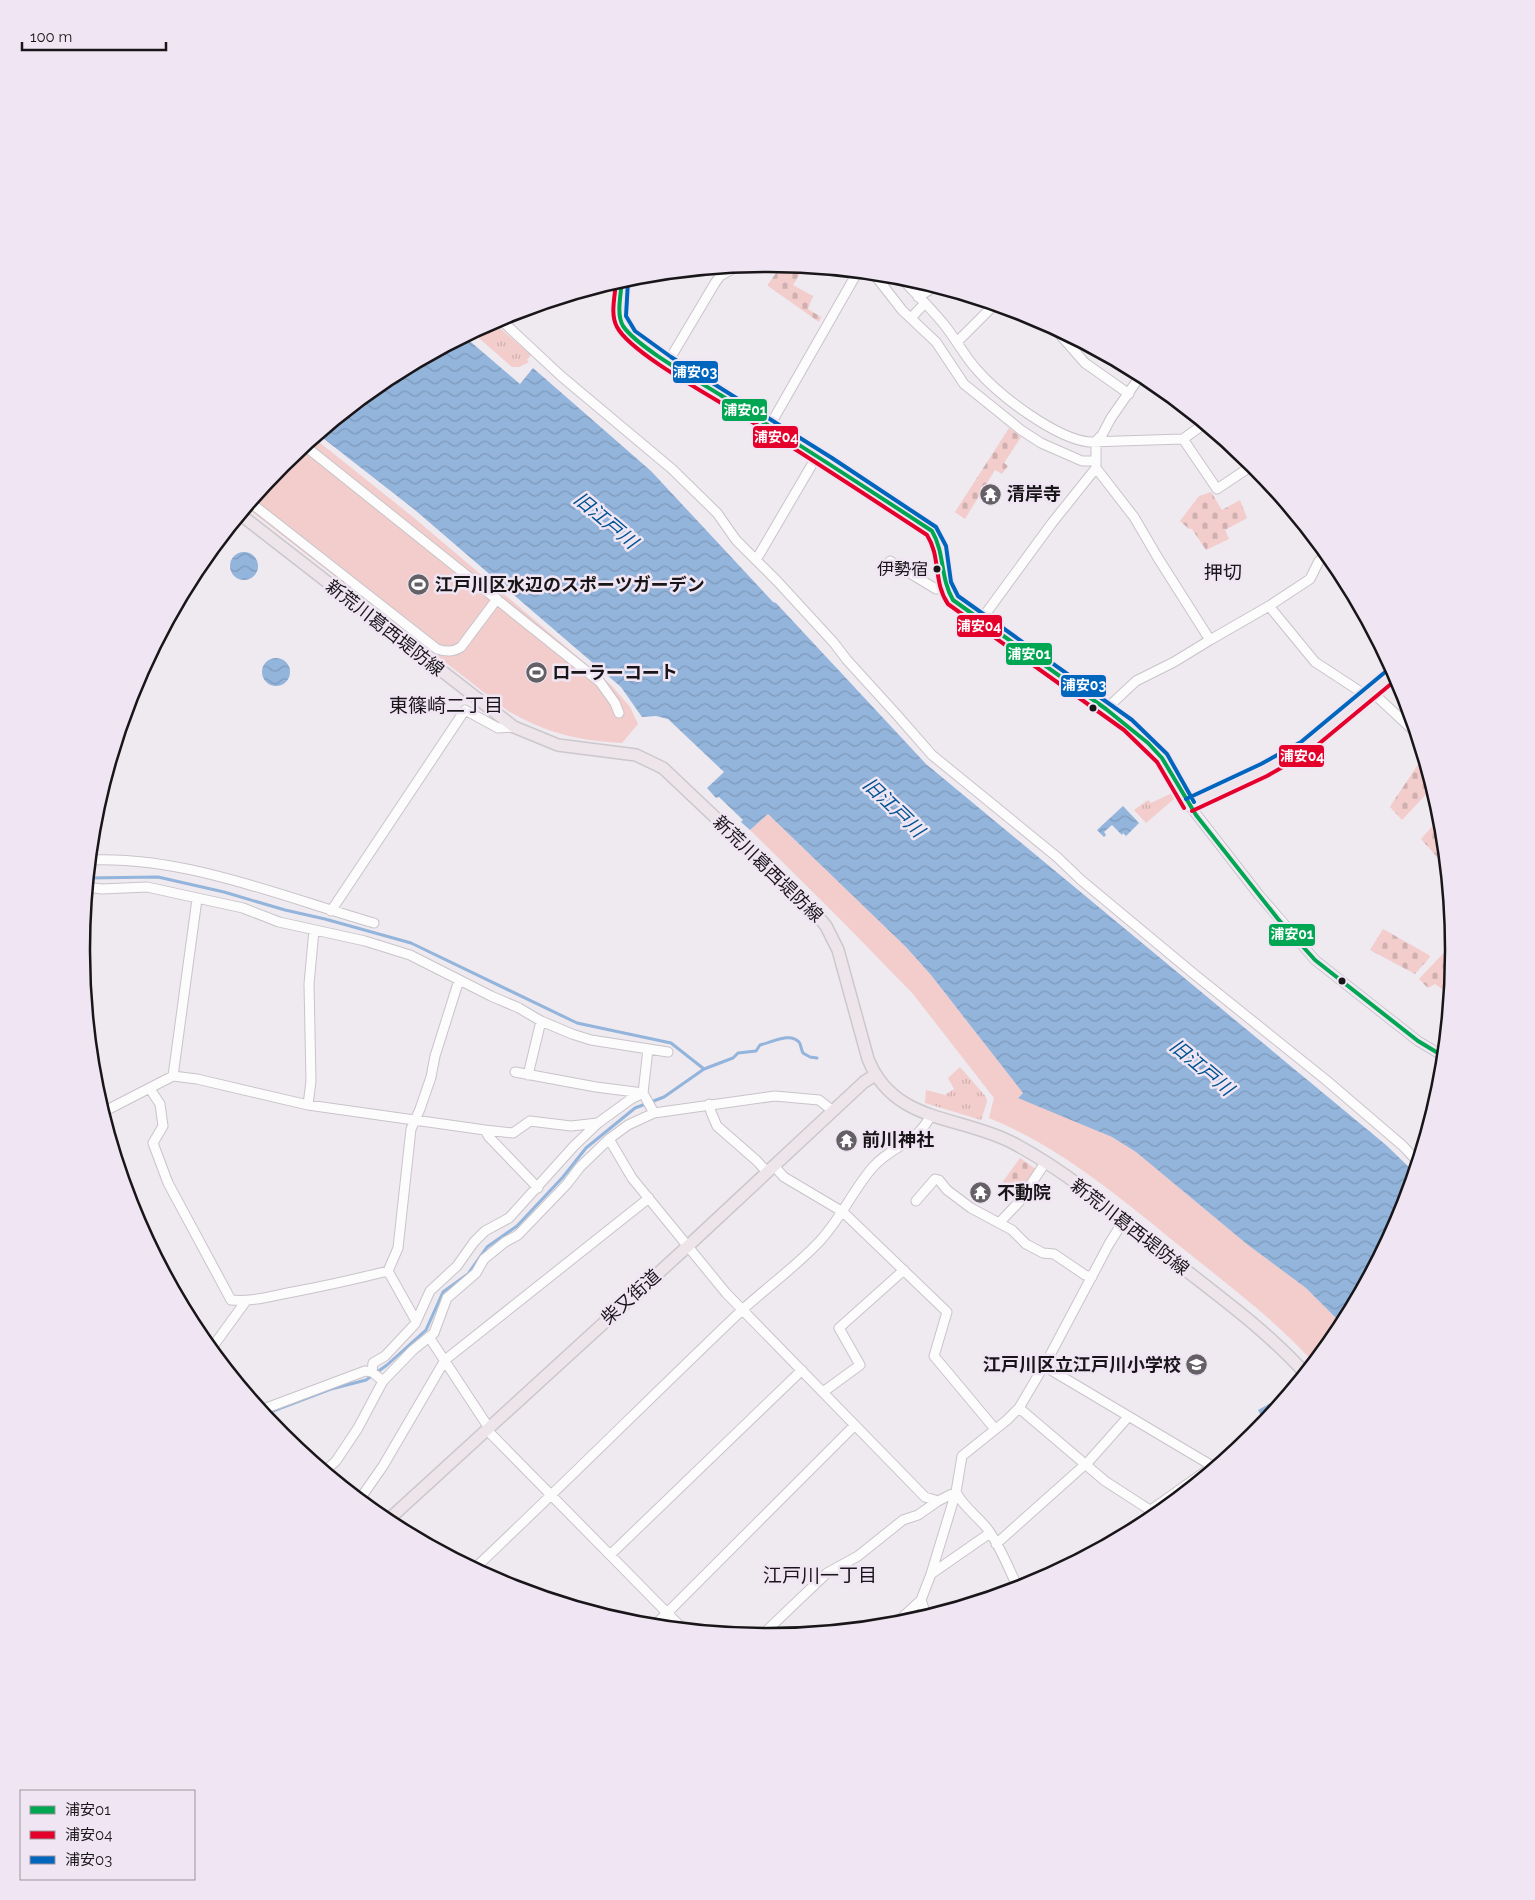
<svg xmlns="http://www.w3.org/2000/svg" width="1535" height="1900" font-family="Raleway,'Noto Sans JP',sans-serif">
  <defs>
    <pattern id="cemetery-stones" width="16" height="16" patternUnits="userSpaceOnUse" patternTransform="scale(1.25)"><rect width="16" height="16" fill="#f2cdcc"/><path d="M2 7V4a2 2 0 0 1 4 0v3zM10 15v-3a2 2 0 0 1 4 0v3z" fill="#cfafaf"/></pattern>
    <pattern id="park-tufts" width="24" height="20" patternUnits="userSpaceOnUse" patternTransform="scale(1.25)"><rect width="24" height="20" fill="#f2cdcc"/><path d="M3 7l-1-3M5 7V3M7 7l1-3M15 17l-1-3M17 17v-4M19 17l1-3" fill="none" stroke="#cfafaf"/></pattern>
    <pattern id="water-waves" width="16" height="10" patternUnits="userSpaceOnUse" patternTransform="scale(1.25)"><rect width="16" height="10" fill="#93b4db"/><path d="M0 5q4-4 8 0t8 0" fill="none" stroke="#7e9abb"/></pattern>
  </defs>
  <rect width="100%" height="100%" fill="#efe9f0"/>
  <path fill="#f2cdcc" d="M314,438L413,517L611,685L630,707L638,724L622,743C576,740 549,734 508,711L247,508L282,465Z
    M768,814L906,947L931,975L1023,1093L1018,1097L1112,1137L1136,1152L1248,1245L1306,1288L1342,1324L1338,1332L1313,1362C1274,1319 1227,1284 1181,1247C1122,1199 1061,1147 989,1118L994,1098L913,994L843,922L750,830Z"/>
  <path fill="url(#cemetery-stones)" d="M782,265L804,267L793,285L813,296L808,309L821,317L819,322L768,286V284Z
    M1009,428L1021,437L1004,463L1008,466L1002,474L995,470L965,519L955,512Z
    M1211,492L1222,510L1240,500L1247,518L1225,530L1229,539L1206,550L1192,529H1189L1180,521L1199,496Z
    M1423,757L1432,788L1402,820L1390,807L1391,805Z
    M1437,821L1442,826L1446,867L1421,839Z
    M1383,929L1429,955L1430,957L1415,974L1370,950Z
    M1453,943L1449,994L1435,984L1428,988L1419,979Z
    M1020,1158L1037,1170L1015,1198L999,1187Z"/>
  <path fill="url(#park-tufts)" d="M493,322L531,355L527,360L529,362L519,367H512L473,333Z
    M1172,793L1175,798L1146,823L1134,810L1148,800L1151,803Z
    M960,1067L986,1097L987,1102L981,1120L925,1103L926,1090L945,1095L954,1089L948,1078Z"/>
  <path fill="url(#water-waves)" d="M465,337L520,384L533,368L651,471L773,602L776,603L926,764L1386,1145L1414,1172L1401,1213L1342,1324L1306,1288L1248,1245L1136,1152L1112,1137L1018,1098L1023,1093L931,975L906,947L768,814L750,830L741,822L743,820L719,797L716,798L707,788L724,772L668,719L656,716L642,717L621,687L415,510L319,435L386,379Z
    M230 566a14 14 0 1 1 28 0a14 14 0 1 1-28 0Z
    M262 672a14 14 0 1 1 28 0a14 14 0 1 1-28 0Z
    M1123,806L1139,823L1126,836L1123,833L1122,835L1112,825L1104,832L1106,835L1104,837L1097,830Z
    M1287,1394L1264,1422L1258,1410Z"/>
  <g fill="none" stroke-linecap="round" stroke-linejoin="round">
    <path stroke="#93b4db" stroke-width="3" d="M88,878L158,877L224,892L285,910L325,919L411,943L577,1023L671,1043L704,1069L733,1058L738,1053L756,1051L760,1045C773,1042 790,1032 799,1042C801,1044 801,1050 803,1053L810,1057L817,1058
      M265,1414L331,1389L366,1380L387,1365L426,1330L443,1292L468,1274L487,1247L517,1226L563,1177L586,1148L635,1108L664,1097L704,1069"/>
    <defs>
      <path id="minor" d="M874,274L902,310L936,342L964,384L1021,430L1041,443L1082,461H1096
        M900,277C914,292 929,306 942,322C955,337 964,356 978,371C1000,396 1055,438 1089,442L1183,439L1217,489L1253,465
        M918,297L934,287
        M911,318L924,304
        M500,319L561,376L672,469L717,513L736,540L778,582L834,643L847,660L897,715L932,755L1057,857L1081,880L1194,974L1326,1080L1403,1146L1417,1161
        M1056,330L1085,363L1129,394
        M957,342L994,305
        M668,362L715,283L720,276L736,267
        M769,427L857,273
        M1183,439L1204,424
        M305,446L600,682L615,703L619,713
        M1096,468L1134,517L1158,558L1210,640L1269,606L1315,662L1367,696
        M251,503L437,649C447,652 453,652 461,647L497,599
        M756,560L817,456
        M890,561L936,589L945,586
        M1269,606L1310,579L1319,561L1327,555
        M981,620L1052,523L1096,468V441L1102,435L1111,418L1141,375
        M1372,692L1415,732
        M1106,709L1136,681L1174,662L1210,640
        M1189,805L1259,895L1315,960L1418,1041L1443,1056
        M90,860C186,856 283,897 374,923
        M87,887L102,889L147,887L243,908L279,922L365,941L410,955L491,996L519,1008L541,1021L572,1034L591,1040L668,1052
        M331,911L465,710L498,728L514,727
        M515,1072L596,1087L643,1093L654,1113
        M528,1075L541,1021
        M173,1076L197,1079L308,1105L485,1130L513,1133L530,1121L571,1126L598,1123
        M150,1089L160,1104L163,1126L153,1143L168,1183L231,1300C253,1302 271,1296 293,1292C325,1286 356,1279 388,1271L416,1321
        M709,1104L711,1112L717,1126L757,1161L767,1172
        M308,1105L311,1081L309,984L314,930
        M103,1112L173,1076L197,899
        M485,1130L489,1137L538,1188
        M609,1139L632,1178L726,1293L925,1497L938,1501
        M774,1166L784,1177L843,1212L947,1312L934,1356L995,1429
        M916,1201L935,1179L939,1180L947,1190L971,1208L1012,1230L1026,1244L1043,1253L1054,1254L1085,1275L1092,1277
        M1000,1222L1019,1202L1045,1163
        M388,1271L398,1248L411,1129L420,1109L431,1077L435,1056L459,980
        M429,1337L489,1428
        M211,1349L246,1301
        M1044,1366L1214,1467
        M372,1372L373,1363L385,1356L415,1324L430,1291L457,1266L474,1242L485,1231L509,1218L574,1146L598,1123L631,1099L643,1093L648,1049
        M823,1392L860,1365L839,1328L904,1270
        M1019,1408L1105,1481L1156,1514
        M261,1410L365,1371L372,1372L383,1381
        M487,1430L682,1628
        M325,1471L336,1461L358,1428L383,1381L413,1350L434,1333L447,1298L476,1273L484,1259L505,1242L518,1235L567,1184L580,1167L609,1139L628,1125L654,1113L775,1096L819,1100L833,1111
        M372,1509L362,1496L383,1466L445,1360L649,1198
        M1151,1510L1223,1459
        M996,1544L1089,1461L1128,1417
        M610,1555L802,1370
        M475,1568C565,1483 652,1396 741,1311C766,1288 794,1268 817,1244C840,1221 852,1191 873,1167C892,1145 916,1145 931,1115
        M931,1574L990,1533
        M926,1615L921,1600L931,1574L956,1492L962,1456L1007,1420L1019,1408L1049,1357L1109,1244L1124,1220
        M895,1624L921,1600
        M655,1625L854,1426
        M761,1636L827,1573L858,1556L903,1520L918,1515L938,1501L956,1492C963,1507 979,1517 989,1531C1001,1548 1009,1569 1018,1588"/>
      <path id="major" d="M622,281L620,317L622,324L631,336L668,362L829,463L932,531C949,552 936,579 953,600L1128,725L1162,758L1189,805L1264,770L1305,747L1394,673
        M241,515L514,727L558,745L636,755L663,768L811,908L826,926L838,950L868,1059C894,1124 960,1115 1013,1143C1073,1175 1125,1221 1178,1264C1221,1298 1267,1331 1304,1372
        M387,1521L688,1246L864,1082L875,1075"/>
    </defs>
    <use href="#minor" stroke="#c8c4c9" stroke-width="11"/>
    <use href="#major" stroke="#cbc8cc" stroke-width="14"/>
    <use href="#minor" stroke="#fdfcfd" stroke-width="9"/>
    <use href="#major" stroke="#eee5ea" stroke-width="11"/>
    <defs>
      <path id="bus-1" d="M622,281C621,294 616,314 623,326C638,348 697,380 722,396C792,440 862,485 932,531C945,553 940,578 953,600L1106,709L1148,743L1162,758L1196,815L1278,919L1315,960L1418,1041L1443,1056"/>
      <path id="bus-2" d="M616,282C615,296 610,315 617,327C630,352 707,394 733,410C799,451 863,493 927,535C941,557 933,582 948,604L1124,730L1157,762L1184,808
        M1192,811L1267,776L1309,752L1397,679"/>
      <path id="bus-3" d="M628,281L626,316L635,331L671,357L832,458L936,527L946,546L951,582L958,596L1132,720L1167,754L1194,802
        M1186,799L1261,764L1301,742L1390,668"/>
    </defs>
    <use href="#bus-1" stroke="#f0e6f3" stroke-width="8"/>
    <use href="#bus-2" stroke="#f0e6f3" stroke-width="8"/>
    <use href="#bus-3" stroke="#f0e6f3" stroke-width="8"/>
    <use href="#bus-1" stroke="#00a651" stroke-width="4"/>
    <use href="#bus-2" stroke="#e4002b" stroke-width="4"/>
    <use href="#bus-3" stroke="#0065bd" stroke-width="4"/>
  </g>
  <defs>
    <symbol id="temple-disc" viewBox="-11 -11 22 22"><circle r="9.5" fill="#646065" stroke="#f0e6f3"/><path d="M0-6L5-2H3V0L6.5 2.5H4V6H1.5V3h-3V6H-4V2.5H-6.5L-3 0V-2H-5Z" fill="#fff"/></symbol>
    <symbol id="stadium-disc" viewBox="-11 -11 22 22"><circle r="9.5" fill="#646065" stroke="#f0e6f3"/><path d="M0-5a6.5 5 0 1 0 0 10a6.5 5 0 1 0 0-10ZM-3.5-1.8h7v3.6h-7Z" fill="#fff"/></symbol>
    <symbol id="school-disc" viewBox="-11 -11 22 22"><circle r="9.5" fill="#646065" stroke="#f0e6f3"/><path d="M0-5L7-2L0 1L-7-2ZM-4 1L0 2.5L4 1V4Q0 6-4 4Z" fill="#fff"/></symbol>
  </defs>
  <g fill-rule="evenodd">
    <use href="#temple-disc" x="978" y="482" width="25" height="25"/>
    <use href="#stadium-disc" x="406" y="572" width="25" height="25"/>
    <use href="#stadium-disc" x="524" y="660" width="25" height="25"/>
    <use href="#temple-disc" x="834" y="1128" width="25" height="25"/>
    <use href="#temple-disc" x="968" y="1180" width="25" height="25"/>
    <use href="#school-disc" x="1184" y="1352" width="25" height="25"/>
  </g>
  <g fill="#19161a" stroke="#f0e6f3" stroke-width="2">
    <circle cx="937" cy="569" r="4.5"/>
    <circle cx="1093" cy="708" r="4.5"/>
    <circle cx="1342" cy="981" r="4.5"/>
  </g>
  <g text-anchor="middle" stroke-width="5" stroke-linejoin="round" paint-order="stroke">
    <g font-size="17" fill="#19161a" stroke="#f0e6f3" text-anchor="end">
      <text x="928" y="575">伊勢宿</text>
    </g>
    <g font-size="18" font-weight="bold" fill="#19161a" stroke="#f0e6f3" text-anchor="start">
      <text x="1007" y="500">清岸寺</text>
      <text x="435" y="591">江戸川区水辺のスポーツガーデン</text>
      <text x="552" y="679">ローラーコート</text>
      <text x="862" y="1146">前川神社</text>
      <text x="997" y="1199">不動院</text>
      <text x="1181" y="1371" text-anchor="end">江戸川区立江戸川小学校</text>
    </g>
    <g font-size="18" fill="#19161a" stroke="#f0e6f3">
      <text transform="translate(385 628) rotate(38)" y="6">新荒川葛西堤防線</text>
      <text transform="translate(768 869) rotate(44)" y="6">新荒川葛西堤防線</text>
      <text transform="translate(1130 1227) rotate(38)" y="6">新荒川葛西堤防線</text>
      <text transform="translate(631 1297) rotate(-42)" y="6">柴又街道</text>
    </g>
    <g font-size="19" font-style="italic" fill="#025393" stroke="#f0e6f3">
      <text transform="translate(606 520) rotate(40)" y="7">旧江戸川</text>
      <text transform="translate(894 807) rotate(44)" y="7">旧江戸川</text>
      <text transform="translate(1202 1067) rotate(40)" y="7">旧江戸川</text>
    </g>
    <g font-size="19" fill="#19161a" stroke="#f0e6f3">
      <text x="1223" y="579">押切</text>
      <text x="446" y="712">東篠崎二丁目</text>
      <text x="820" y="1582">江戸川一丁目</text>
    </g>
  </g>
  <path d="M0 0H1535V1900H0ZM767 272H768A677 677 0 0 1 1445 949V951A677 677 0 0 1 768 1628H767A677 677 0 0 1 90 951V949A677 677 0 0 1 767 272Z" fill="#f0e6f3" fill-rule="evenodd"/>
  <path fill="none" stroke="#19161a" stroke-width="2.5" d="M767 272H768A677 677 0 0 1 1445 949V951A677 677 0 0 1 768 1628H767A677 677 0 0 1 90 951V949A677 677 0 0 1 767 272Z"/>
  <g stroke="#f0e6f3" stroke-width="2">
    <rect x="672" y="360" width="47" height="24" rx="5" fill="#0065bd"/>
    <rect x="721" y="398" width="47" height="24" rx="5" fill="#00a651"/>
    <rect x="752" y="425" width="47" height="24" rx="5" fill="#e4002b"/>
    <rect x="956" y="614" width="47" height="24" rx="5" fill="#e4002b"/>
    <rect x="1005" y="642" width="48" height="24" rx="5" fill="#00a651"/>
    <rect x="1060" y="674" width="47" height="24" rx="5" fill="#0065bd"/>
    <rect x="1278" y="744" width="47" height="24" rx="5" fill="#e4002b"/>
    <rect x="1268" y="923" width="48" height="24" rx="5" fill="#00a651"/>
  </g>
  <g font-size="14" text-anchor="middle" font-weight="bold" fill="#fff">
    <text x="695" y="377">浦安03</text>
    <text x="745" y="415">浦安01</text>
    <text x="776" y="442">浦安04</text>
    <text x="979" y="631">浦安04</text>
    <text x="1029" y="659">浦安01</text>
    <text x="1084" y="690">浦安03</text>
    <text x="1302" y="761">浦安04</text>
    <text x="1292" y="939">浦安01</text>
  </g>
  <rect x="20" y="1790" width="175" height="90" fill="#f0e6f3" stroke="#9a939c"/>
  <rect x="30" y="1806" width="25" height="8" fill="#00a651" stroke="#9a939c"/>
  <text x="65" y="1815" font-size="15" fill="#19161a">浦安01</text>
  <rect x="30" y="1831" width="25" height="8" fill="#e4002b" stroke="#9a939c"/>
  <text x="65" y="1840" font-size="15" fill="#19161a">浦安04</text>
  <rect x="30" y="1856" width="25" height="8" fill="#0065bd" stroke="#9a939c"/>
  <text x="65" y="1865" font-size="15" fill="#19161a">浦安03</text>
  <path d="M22 42v8h144v-8" fill="none" stroke="#19161a" stroke-width="2.5"/>
  <text x="30" y="42" font-size="15" fill="#19161a" stroke="#f0e6f3" stroke-width="4" paint-order="stroke">100 m</text>
</svg>
